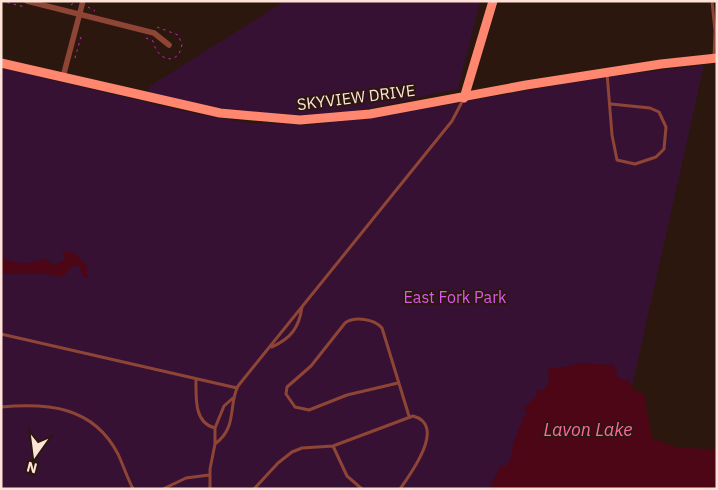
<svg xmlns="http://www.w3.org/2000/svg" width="718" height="490" font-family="'IBM Plex Sans',sans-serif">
  <rect width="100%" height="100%" fill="#2c170e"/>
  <path fill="#361133" d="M285,1H480L458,89C423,96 388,105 353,111C283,122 215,108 147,93L150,86Z
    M704,65L626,413L546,489H1V68L197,114L248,123L311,125L440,106L597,78Z"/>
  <path fill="#4d0616" d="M63,251L75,253L88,267L86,272L88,278L83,277L79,265L73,266L62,277L45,274H1V258L22,264L46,259L53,265L65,260Z
    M581,363L614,365L618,378L628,380L634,390L644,394L652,438L675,447L717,450V489H489L501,465L508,466L509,459L512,456C511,441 520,431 523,417L528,413L523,409L536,397L537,389L543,391L549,382L548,375L551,373L547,370V368H559Z"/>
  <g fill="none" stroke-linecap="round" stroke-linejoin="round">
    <path stroke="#c725bb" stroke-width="1" stroke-dasharray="2.5 4" stroke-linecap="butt" d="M1,1L25,7
      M71,5L76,1
      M88,7L95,11
      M146,38L153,41C157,61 179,67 182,44L178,35L157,27
      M75,58L81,37"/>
    <path stroke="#8f4536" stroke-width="3" d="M712,1L715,31L714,58
      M607,73L612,135L617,160L635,164L656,157L664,149L666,127L659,112L650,108L611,104
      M1,334L237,388
      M272,347C291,338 299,328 302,307
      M196,380C196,398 194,423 215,428
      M398,383L347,395L309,410L295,407L286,394L287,387L311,366L345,323C355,316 374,319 382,328L409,416
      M1,407C48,403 93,406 118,454C123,465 127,477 133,489
      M215,444C238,427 228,405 238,386L452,121L464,98
      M333,446L347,476L362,489
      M163,489L186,478L209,475
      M210,489V469L215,444V428L224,406L233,398
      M254,489L278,463L292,452L302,448L333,446L413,416C447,425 411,473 400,489"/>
    <path stroke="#8f4536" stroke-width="5.5" d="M27,1L154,33L169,45
      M63,77L83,1"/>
    <path stroke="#ff8770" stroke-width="9" d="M1,63L220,113L300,120L370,114L526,85L661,64L717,58
      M464,98L493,1"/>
  </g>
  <g text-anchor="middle" stroke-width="4" stroke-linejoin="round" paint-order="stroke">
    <g font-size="16" fill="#ffe3d9" stroke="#2c170e">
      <text transform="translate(356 97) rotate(-7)" y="6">SKYVIEW DRIVE</text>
    </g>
    <g font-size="16" fill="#da59eb" stroke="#2c170e">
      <text x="455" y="303">East Fork Park</text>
    </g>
    <g font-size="18" font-style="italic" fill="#ff67a4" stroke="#2c170e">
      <text x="588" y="436">Lavon Lake</text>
    </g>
  </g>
  <rect width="718" height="490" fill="none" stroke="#ffe3d9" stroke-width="5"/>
  <g transform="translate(35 455) rotate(194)" stroke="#2c170e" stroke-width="4" paint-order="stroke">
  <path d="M0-4L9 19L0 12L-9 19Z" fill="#ffe3d9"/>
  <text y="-8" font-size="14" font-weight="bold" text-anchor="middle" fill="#ffe3d9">N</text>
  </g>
</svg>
